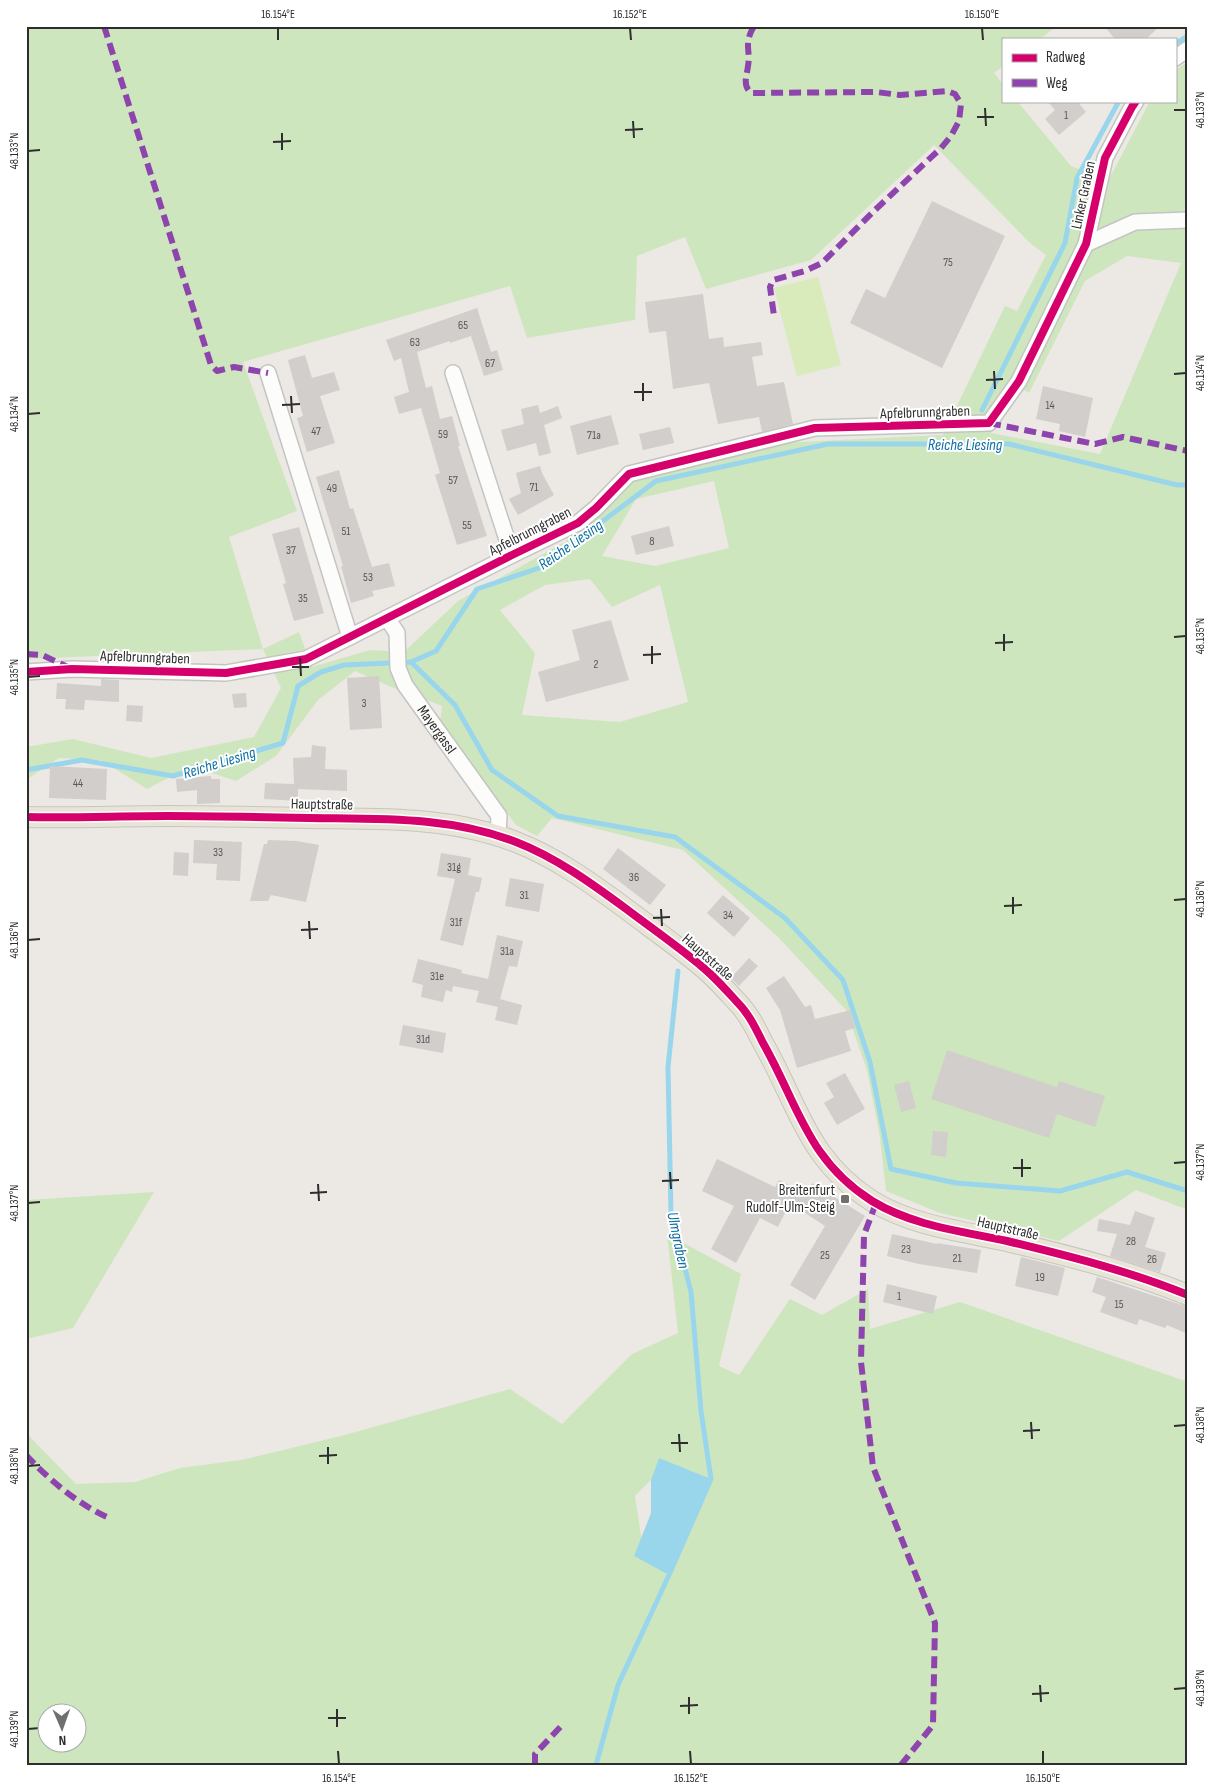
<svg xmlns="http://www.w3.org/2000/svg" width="1214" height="1791" font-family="'Sofia Sans Condensed',sans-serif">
  <rect width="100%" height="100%" fill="#ece8e4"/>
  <path fill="#cee6be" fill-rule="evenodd" d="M26,26H1057L1040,39H1003V66L994,73L1003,84V101H1017L1071,166L1108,181L1150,101H1175V70L1188,62V1210L1136,1190L1059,1241L940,1213L886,1191L880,1137L867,1070L846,1010L779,938L683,850L552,818L537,836L516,825L440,724L442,706L389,686L355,671L318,700L276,756L236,781L191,766L147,789L101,760L59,758L26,780V747L73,739L151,758L254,737L281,688L263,649L26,659ZM934,145L1030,243L1046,255L1017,311L1005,306L943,435L780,443L631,478L565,542L458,601L404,652L370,650L312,667L299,632L263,649L229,537L297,511L243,362L510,286L527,338L635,320L637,256L685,237L706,289L811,260ZM1127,256L1181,263L1100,454L991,433L1010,381L1029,393L1085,281ZM714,481L729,548L655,566L602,556L636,499ZM590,579L612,607L660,585L688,702L620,722L522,715L535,653L500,610L545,585Z
    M154,1192L73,1328L26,1339V1200Z
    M667,1234L741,1274L719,1366L739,1375L790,1299L822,1315L868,1289L870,1329L960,1302L1188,1382V1765H26V1433L76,1484L135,1482L180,1468L241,1460L341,1436L510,1389L562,1424L632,1354L678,1333ZM659,1459L645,1562L635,1496L651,1480ZM48,1714H78V1744H48Z"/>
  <path fill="#d9eabb" d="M818,277L841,365L797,376L774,288Z"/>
  <path fill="#99d6ec" d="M659,1458L711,1479L669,1575L634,1556L651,1513V1480Z"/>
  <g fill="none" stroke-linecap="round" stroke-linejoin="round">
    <path stroke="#99d6ec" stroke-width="5" d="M1175,44L1188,36
      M982,410L1065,243L1077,178L1119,101
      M411,662L455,705L492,770L558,816L675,837L785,918L843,980L870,1062L891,1169L956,1183L1060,1191L1127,1172L1188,1191
      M26,770L82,760L173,776L283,743L298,686L321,672L344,665L411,662L436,651L477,589L542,567L656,481L828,444H1009L1177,485H1188
      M596,1765L618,1685L669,1575L711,1479L701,1411L691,1292L671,1214L668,1067L678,971"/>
  </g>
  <path fill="#d1cecb" d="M1104,26H1160L1146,39H1115Z
    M1047,101H1077L1086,112L1059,135L1045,119L1055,110Z
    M932,201L1005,236L942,368L850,323L866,289L885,298Z
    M703,294L709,339L723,337L724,347L761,342L763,355L752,357L757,386L784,382L793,424L762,432L759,417L718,424L709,383L673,389L666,331L649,333L645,302Z
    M477,308L491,352L497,350L503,370L484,376L471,336L450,343V341L417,352L426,388L432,386L440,419L452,416L460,446H458L487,536L457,545L435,475L440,473L421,408L399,414L394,397L409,392L401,358L394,361L386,340Z
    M305,355L312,378L334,372L340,390L320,396L335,443L307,452L297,418L303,416L288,360Z
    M1043,386L1093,398L1085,437L1059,431L1060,424L1036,419Z
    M538,405L540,413L558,406L562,418L544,425L551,453L539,456L536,443L507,451L501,430L524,424L521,409Z
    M611,415L619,444L577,455L570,426Z
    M670,427L674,443L643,450L639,434Z
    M540,466L542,473L554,495L518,515L509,499L521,493L516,473Z
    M339,470L350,509L353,508L372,567L389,563L395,586L372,591L374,596L351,603L341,566H343L316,477Z
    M669,526L674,546L636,555L631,536Z
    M299,527L324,613L294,621L283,584L286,583L272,534Z
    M611,620L629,680L546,702L538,672L580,660L572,630Z
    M379,676L382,728L350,730L347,678Z
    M101,679L119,680V702L85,700L84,710L65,709L66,699H56L57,683L101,686Z
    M246,693L247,707L234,708L232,694Z
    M127,705L143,706L142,722L126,721Z
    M312,745L326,747L325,769L347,770V791L298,789V801L264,799L265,783L294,784L293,758L311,757Z
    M50,766L107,769L106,800L49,798Z
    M211,776V779H220V803L197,804V790L177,792L176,779Z
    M194,840L242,842L240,881L216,880L217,864L193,863Z
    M268,840L297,841L319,845L306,902L271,895L268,901H250L264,844H267Z
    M618,848L666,885L650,905L603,869Z
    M174,852L189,853L188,876L173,875Z
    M441,853L471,858L468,875L482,878L479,892H476L463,946L440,940L455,879L437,876Z
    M510,878L544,884L539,912L505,906Z
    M723,895L750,918L734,937L707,913Z
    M497,935L523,941L517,967L509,966L500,999L522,1005L517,1025L495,1020L498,1007L476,1002L479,991L453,986L452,992L446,990L443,1002L421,997L423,985L412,982L418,959L462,970L461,973L488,979Z
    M749,958L758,966L739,986L731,978Z
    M784,976L805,1007L811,1005L815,1019L851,1010L855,1028L845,1031L851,1051L797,1068L780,1010L766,988Z
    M403,1025L446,1033L443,1053L399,1045Z
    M947,1050L1057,1087L1059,1081L1105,1096L1095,1127L1057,1114L1049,1138L931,1099Z
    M845,1073L865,1109L837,1125L824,1103L834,1097L826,1083Z
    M909,1081L916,1108L901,1112L894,1085Z
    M933,1131L948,1132L946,1157L931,1155Z
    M717,1159L775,1187L779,1180L806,1193L812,1183L865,1216L815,1300L790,1285L825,1226L790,1203L778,1227L760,1218L736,1263L711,1249L734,1206L702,1191Z
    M1135,1211L1155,1218L1145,1247L1166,1253L1160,1272L1110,1256L1117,1234L1097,1231L1099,1219L1130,1225Z
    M892,1234L937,1244V1243L981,1250L977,1273L919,1264L887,1256Z
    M1021,1257L1065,1268L1058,1296L1015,1286Z
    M1097,1277L1188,1307V1334L1167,1325L1165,1328L1139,1319L1137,1325L1100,1312L1106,1297L1092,1292Z
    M887,1284L937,1296L933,1314L883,1302Z"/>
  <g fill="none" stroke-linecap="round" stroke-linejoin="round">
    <defs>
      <g id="minor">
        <path d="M1175,58L1188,49"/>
        <path d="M1086,244L1135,222L1188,220"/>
        <path d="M268,373L350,637"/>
        <path d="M453,373L512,555"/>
        <path id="s1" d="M387,618L397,633L398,668L405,685L499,816L498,836"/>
        <path d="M26,672L72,669L226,673L306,659L512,555L578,523L596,508L629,474L815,428L989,423L1019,381L1086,244L1105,158L1132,107L1136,101"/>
      </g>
      <path id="major" d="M26,817C73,818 121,816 168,816C215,816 262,817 309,818C378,819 450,816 516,842C555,857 591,883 625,908C650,927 676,945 700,965C714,976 726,990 738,1003C749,1014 756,1029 763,1043C798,1104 807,1160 872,1201C913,1226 961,1231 1007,1241C1069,1256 1129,1271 1188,1295"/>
    </defs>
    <use href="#minor" stroke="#c5c4c5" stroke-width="18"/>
    <use href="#major" stroke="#c6c5c4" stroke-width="22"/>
    <use href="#minor" stroke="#fcfcfb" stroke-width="15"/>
    <use href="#major" stroke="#e8e4d6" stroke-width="20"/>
    <path stroke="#8e44ad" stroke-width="6" stroke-dasharray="12 6" stroke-linecap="butt" d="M104,26L211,365L217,371L234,367L268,373
      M754,26C743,45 751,49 748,66C747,76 742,85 751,93L876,92L900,95L947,91L955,94L961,104L959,121L951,136L941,148L875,210L822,263L805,271L773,280L770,287L774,316
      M989,423L1095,444L1123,437L1188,451
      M26,654L42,655L68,667
      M876,1203L864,1235L861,1362L873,1467L935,1623L933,1725L901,1765
      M26,1455C48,1479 79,1505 109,1518
      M535,1765V1754L564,1723"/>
    <defs>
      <path id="cycleway" d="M26,672L72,669L226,673L306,659L512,555L578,523L596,508L629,474L815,428L989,423L1019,381L1086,244L1105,158L1132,107L1136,101
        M26,817C73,818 121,816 168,816C215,816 262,817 309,818C378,819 450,816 516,842C555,857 591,883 625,908C650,927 676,945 700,965C714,976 726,990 738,1003C749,1014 756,1029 763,1043C798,1104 807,1160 872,1201C913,1226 961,1231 1007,1241C1069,1256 1129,1271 1188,1295"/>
    </defs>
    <use href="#cycleway" stroke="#fff" stroke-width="11"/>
    <use href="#cycleway" stroke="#d6006c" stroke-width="8"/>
  </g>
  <path fill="none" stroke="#2e2e2e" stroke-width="2" d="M278,28V40M630,28L631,40M982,28L983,40M985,108L986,126M1174,110H1186M977,117H994M633,121L634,138M625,130L643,129M282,133V150M273,142L291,141M28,151L40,150M994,371L995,389M1174,374L1186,373M986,380L1003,379M643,383V401M634,392H652M291,396L292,413M282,405L300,404M28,414L40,413M1004,634V651M1174,637L1186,636M995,643L1013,642M652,646V664M643,655L661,654M300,658L301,676M292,667H309M28,677L40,676M1013,897V914M1174,900L1186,899M1004,906L1022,905M661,909L662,926M653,918L670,917M309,921L310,939M301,930L318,929M28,940L40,939M1022,1159V1177M1174,1163L1186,1162M1013,1168H1031M670,1172L671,1189M662,1181L679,1180M318,1184L319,1201M310,1193L327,1192M28,1203L40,1202M1031,1422L1032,1439M1174,1426L1186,1425M1023,1431L1040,1430M679,1434L680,1452M671,1443H688M328,1447V1464M319,1456L337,1455M28,1466L40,1465M1040,1685L1041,1702M1174,1689L1186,1688M1032,1694L1049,1693M689,1697V1714M680,1706L698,1705M337,1709V1727M328,1718H346M28,1729L40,1728M338,1751L339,1764M690,1751L691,1764M1043,1751V1764"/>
  <rect fill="#706f6e" stroke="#fff" stroke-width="2" x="840" y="1194" width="10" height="10" rx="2.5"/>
  <g text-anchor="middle" stroke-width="4" stroke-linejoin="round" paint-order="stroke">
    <g font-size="12" fill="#585857">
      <text x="1066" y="119">1</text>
      <text x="948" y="266">75</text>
      <text x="463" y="329">65</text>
      <text x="415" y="346">63</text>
      <text x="490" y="367">67</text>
      <text x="1050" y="409">14</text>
      <text x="316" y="435">47</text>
      <text x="443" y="438">59</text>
      <text x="594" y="439">71a</text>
      <text x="453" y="484">57</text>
      <text x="534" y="491">71</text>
      <text x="332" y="492">49</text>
      <text x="467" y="529">55</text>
      <text x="346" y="535">51</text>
      <text x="652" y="545">8</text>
      <text x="291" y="554">37</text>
      <text x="368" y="581">53</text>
      <text x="303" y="602">35</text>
      <text x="596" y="668">2</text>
      <text x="364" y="707">3</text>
      <text x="78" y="787">44</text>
      <text x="218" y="856">33</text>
      <text x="454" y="871">31g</text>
      <text x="634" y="881">36</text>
      <text x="524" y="899">31</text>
      <text x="728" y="919">34</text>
      <text x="456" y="926">31f</text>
      <text x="507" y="955">31a</text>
      <text x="437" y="980">31e</text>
      <text x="423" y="1043">31d</text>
      <text x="1131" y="1245">28</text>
      <text x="906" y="1253">23</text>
      <text x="825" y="1259">25</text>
      <text x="957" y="1262">21</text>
      <text x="1152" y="1263">26</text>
      <text x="1040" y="1281">19</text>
      <text x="899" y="1300">1</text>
      <text x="1119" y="1308">15</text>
    </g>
    <g font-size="15" fill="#2e2e2e" stroke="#fff">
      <text transform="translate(1083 195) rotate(-78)" y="5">Linker Graben</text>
      <text transform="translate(925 412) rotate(-2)" y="5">Apfelbrunngraben</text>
      <text transform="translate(530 531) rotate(-27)" y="5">Apfelbrunngraben</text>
      <text transform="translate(145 657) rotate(2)" y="5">Apfelbrunngraben</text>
      <text dy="5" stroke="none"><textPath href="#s1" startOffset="126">Mayergassl</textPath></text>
      <text transform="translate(322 804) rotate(1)" y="5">Hauptstraße</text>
      <text transform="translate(708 957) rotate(41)" y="5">Hauptstraße</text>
      <text transform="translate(1008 1228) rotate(13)" y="5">Hauptstraße</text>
    </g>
    <g font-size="15" fill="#2e2e2e" stroke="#fff" text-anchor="end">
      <text x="835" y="1195">Breitenfurt<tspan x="835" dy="17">Rudolf-Ulm-Steig</tspan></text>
    </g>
    <g font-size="16" font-style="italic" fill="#0d6fa3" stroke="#fff">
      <text x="965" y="450">Reiche Liesing</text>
      <text transform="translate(570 544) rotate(-35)" y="6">Reiche Liesing</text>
      <text transform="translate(219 762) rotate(-17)" y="6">Reiche Liesing</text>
      <text transform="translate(679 1240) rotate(78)" y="6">Ulmgraben</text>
    </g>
  </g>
  <rect width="1214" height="1791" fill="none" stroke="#ffffff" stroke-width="55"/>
  <rect x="1002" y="38" width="175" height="65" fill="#ffffff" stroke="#ababab"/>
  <rect x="1012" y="54" width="25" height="8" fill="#d6006c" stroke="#ababab"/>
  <text x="1046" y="62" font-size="15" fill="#2e2e2e">Radweg</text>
  <rect x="1012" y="79" width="25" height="8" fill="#8e44ad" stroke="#ababab"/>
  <text x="1046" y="88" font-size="15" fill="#2e2e2e">Weg</text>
  <g transform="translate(62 1728) rotate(178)"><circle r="24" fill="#ffffff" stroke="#ababab"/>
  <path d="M0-4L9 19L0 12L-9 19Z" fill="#706f6e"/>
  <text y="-8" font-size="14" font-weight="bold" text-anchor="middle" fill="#2e2e2e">N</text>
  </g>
  <rect x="28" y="28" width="1158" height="1736" fill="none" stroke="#2e2e2e" stroke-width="2"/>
  <g font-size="12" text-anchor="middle" fill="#2e2e2e">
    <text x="278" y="18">16.154°E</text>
    <text x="630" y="18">16.152°E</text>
    <text x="982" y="18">16.150°E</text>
    <text transform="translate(1200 110) rotate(-90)" y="4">48.133°N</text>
    <text transform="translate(14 151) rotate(-90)" y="4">48.133°N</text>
    <text transform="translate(1200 373) rotate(-90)" y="4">48.134°N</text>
    <text transform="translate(14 414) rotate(-90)" y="4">48.134°N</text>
    <text transform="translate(1200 636) rotate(-90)" y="4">48.135°N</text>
    <text transform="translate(14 677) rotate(-90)" y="4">48.135°N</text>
    <text transform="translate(1200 899) rotate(-90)" y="4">48.136°N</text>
    <text transform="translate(14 940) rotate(-90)" y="4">48.136°N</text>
    <text transform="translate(1200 1162) rotate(-90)" y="4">48.137°N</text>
    <text transform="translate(14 1203) rotate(-90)" y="4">48.137°N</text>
    <text transform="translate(1200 1425) rotate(-90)" y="4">48.138°N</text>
    <text transform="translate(14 1466) rotate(-90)" y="4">48.138°N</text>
    <text transform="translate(1200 1688) rotate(-90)" y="4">48.139°N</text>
    <text transform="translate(14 1729) rotate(-90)" y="4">48.139°N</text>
    <text x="339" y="1782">16.154°E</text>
    <text x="691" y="1782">16.152°E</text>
    <text x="1043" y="1782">16.150°E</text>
  </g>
</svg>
